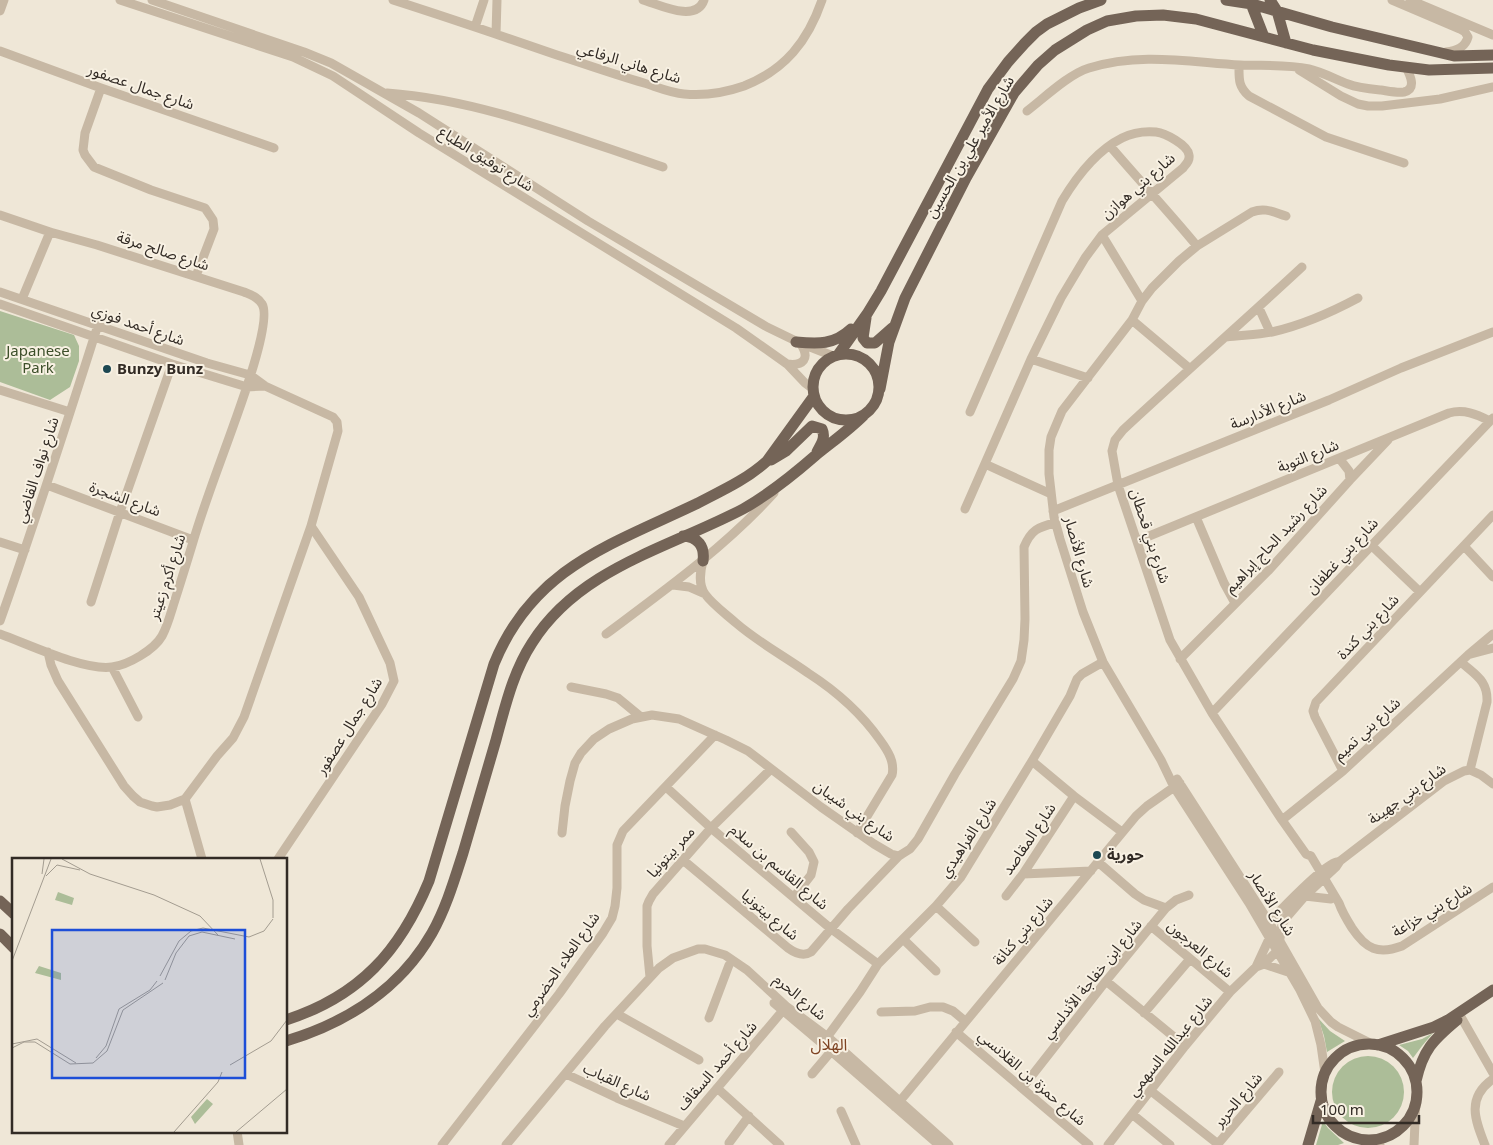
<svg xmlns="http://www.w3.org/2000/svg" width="1493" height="1145" font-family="'Noto Sans','Noto Sans Arabic',sans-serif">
  <rect width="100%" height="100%" fill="#efe7d7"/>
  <path fill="#acbd98" d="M0,311L74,335L79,346V361L70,387L50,400L0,382Z
    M1318,1018L1330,1031L1345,1041L1327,1052L1324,1036Z
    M1433,1033L1422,1046L1413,1058L1408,1051L1399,1045L1422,1039Z
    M1332 1092a36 36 0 1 1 72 0a36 36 0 1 1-72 0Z
    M1323,1121L1328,1128L1344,1143L1338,1145H1316Z"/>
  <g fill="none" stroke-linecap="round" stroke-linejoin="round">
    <path stroke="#c7b8a4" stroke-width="9" d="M120,0L293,57L333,76L419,133L736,328L787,364L805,383L813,389
      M152,0L304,52L331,63L419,113L588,221L767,327L800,343L833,356
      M393,0C446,17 499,35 551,53C582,63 613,74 644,83C657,87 671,93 684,94C705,96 724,93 744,86C785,70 808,41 822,0
      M643,0C660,5 696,23 704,0
      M1392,0L1460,29L1465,32L1468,37C1465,48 1456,51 1446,52
      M1410,0L1493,35
      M0,11L4,0
      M475,27L484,0
      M496,34L497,0
      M0,51L101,88L274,148
      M1239,65C1239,79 1238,86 1249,96L1326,137L1404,163
      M1299,70L1341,96L1358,104L1368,106H1382L1440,99L1493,87
      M101,88L85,133L83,150L85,155L94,167L151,190L205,208L213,220L214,229L196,276
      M387,93C482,100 572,137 663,167
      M1027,111C1044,98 1069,74 1089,68C1140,52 1189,62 1240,65C1263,66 1286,64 1309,69C1322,72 1335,79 1348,84C1358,88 1370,89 1381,90C1388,91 1397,93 1404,92C1417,89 1410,75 1406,67
      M1110,146C1139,180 1169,212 1197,246
      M0,215L50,232L97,245L244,292C251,295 258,297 262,304C272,320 242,401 235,421C221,461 205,501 193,542C187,562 181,581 175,600C171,612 168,625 162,636C154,650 128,665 112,667C84,671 28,644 0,634
      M1286,216C1273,212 1265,207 1252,212L1197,246L1179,261L1152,288L1142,301L1132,320L1062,411L1051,437L1049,450V474L1054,517L1060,539L1083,612L1103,662L1161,760L1174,787L1249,903L1300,990L1315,1021L1321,1045L1325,1073
      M1102,235L1142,301
      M1302,267C1243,322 1182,375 1123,430L1115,440L1112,451L1118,485L1170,640L1212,713L1282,820L1306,854L1311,856L1339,903C1342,912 1347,920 1352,928C1366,949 1378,955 1402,946L1493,887
      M0,292L207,363L250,375L265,386L333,417L337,422L338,431L311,526L244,717L233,738L217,756L185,799L170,805L157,807L152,806L140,802L133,796L124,786L58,681L51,665L48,652
      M22,299L50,232
      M0,304L172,364L247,387L265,386
      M1259,308L1270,332
      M1132,320L1189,368
      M1226,337C1241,335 1257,335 1272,332C1303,325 1330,313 1358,298
      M1031,359L1088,378
      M787,364C803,366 811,359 800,343
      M0,390L70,412
      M1339,458L1349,471L1350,480
      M985,464L1051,494
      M47,485L193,540
      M965,509L1031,359L1061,298L1085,258L1102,235L1183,168C1186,164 1190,161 1189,155C1188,145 1165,133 1156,132C1145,131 1132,133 1122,138C1096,151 1077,176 1062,201L970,412
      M1053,511L1329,400L1401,368L1493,332
      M1196,517L1224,583L1235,603
      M1137,541L1449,413C1464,409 1476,414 1490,421
      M0,542L25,550
      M1371,545L1420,592
      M1464,546L1493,577
      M703,561C700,572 698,584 705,594C713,605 726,614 736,623C758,642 784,656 808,673C836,691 861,713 880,740C888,751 895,762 892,775L857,833
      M673,585L689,587L705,594
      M91,602L120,512L172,364
      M0,621C35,523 66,425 98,325
      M606,634C665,590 725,547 774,493
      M1471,654L1493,648
      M1180,659L1269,570L1350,480L1388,440
      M1461,662C1475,675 1488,680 1487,702L1470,770
      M112,667L138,717
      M571,687L606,694L618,698L641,717
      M1212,713L1493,418
      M1032,761L1074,796L1122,832
      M1343,771L1315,717L1313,711L1316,702L1493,515
      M1177,779L1269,922L1318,1008L1331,1022L1338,1027L1372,1044
      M666,787L711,828L830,928L878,964
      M185,799L202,859
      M1282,820L1343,771L1468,655L1493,634
      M791,832L809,852L814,862L811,875L794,897
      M562,833L565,806L570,781L575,763L581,753L594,739L609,729L632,719L652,715L679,719L726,740L748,751L821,807L874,844L891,854L899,856L902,854L910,849L918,839L955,774L1013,679L1021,661L1024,640L1025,619L1024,547C1031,530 1038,527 1055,523
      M278,859L382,704L394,681L390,663L359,597L311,526
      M683,860L788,948C795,953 803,957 811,952L848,909L899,856
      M1098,862L1135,894L1144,900L1166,908
      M1023,874L1091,871
      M1006,896L1023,874L1074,796
      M1305,896L1331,899
      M936,906L975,942
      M1151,926L1230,992
      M903,939L936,971
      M1264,964L1288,972
      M1256,967L1269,939L1268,930L1269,922C1282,909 1323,865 1337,862
      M650,977L647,946V906L649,901L653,894L711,828L771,769
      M1106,981L1185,1046
      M774,1003L831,1051L939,1145
      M881,1012L915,1011L930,1007H943L953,1011L965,1021
      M1144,1013L1190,959
      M617,1014L699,1060
      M1461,1017L1493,1073
      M709,1018L729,965
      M956,1032L1089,1145
      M822,1044L860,992L878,964L936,906L961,877L1032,761L1070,696L1077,679L1082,674L1103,662
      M566,1074L617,1098L684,1126
      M812,1074L834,1048
      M1023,1087L1106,981L1166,908L1176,900L1189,895
      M717,1088L780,1145
      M1151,1091L1218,1144
      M895,1107L1136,816L1147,806L1180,783
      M841,1111L856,1145
      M1132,1114L1170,1145
      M237,1131L239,1145
      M1373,1140L1380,1145
      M729,1143L749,1116
      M442,1145L559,994L603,933L612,918L615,906L617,888V845L623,831L715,735
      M506,1145L605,1026L659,968L673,958L698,949H705L725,955L747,970L786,1006L828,1037L949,1145
      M669,1145L785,1008
      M1108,1145L1185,1046L1230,992L1256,967L1264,964L1277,951L1279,946L1282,924L1286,918L1305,896L1336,867L1340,861L1444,781L1464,771L1470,770L1481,775L1493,784
      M1217,1145L1279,1072
      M1414,1145L1416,1100
      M1485,1145C1475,1120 1466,1098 1493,1079"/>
    <path stroke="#746457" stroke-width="11" d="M1226,0L1252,4L1332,27L1454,56L1493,55
      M1270,0L1277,11L1286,43
      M1250,1L1264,37
      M866,318L863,338L867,343H875L892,328
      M796,342C818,344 834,345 851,329
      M813 387a33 33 0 1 1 66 0a33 33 0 1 1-66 0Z
      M838,355L867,314L881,291L988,89L1008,62L1025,43L1036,32L1047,24L1079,8L1101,0
      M880,389L889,342L905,298L966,178L1014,93L1038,65L1055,50L1087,30L1107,21L1136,16L1163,15L1196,19L1313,50L1389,65L1429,70L1493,68
      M771,460L786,451L812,426L822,429C826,438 821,444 817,452
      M683,536C698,537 705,546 703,561
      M0,901L14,914
      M0,934L14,948
      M286,1020C360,996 400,951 429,881L494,664C533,568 610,545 696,504C721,491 746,480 767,461L814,396
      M286,1041C346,1023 400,989 432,933C446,908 454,881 463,853C474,816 485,778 496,740C505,707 513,672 532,643C579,568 669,548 743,509C770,494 793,475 816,455C832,442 849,430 864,415
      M1321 1092a48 48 0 1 1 96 0a48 48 0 1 1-96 0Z
      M1378,1045L1434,1027L1448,1020L1493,990
      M1416,1081C1423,1050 1433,1040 1457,1020
      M1308,1145L1321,1101"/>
  </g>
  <g fill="#1d4852" stroke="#f8f1e3" stroke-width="2">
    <circle cx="107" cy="369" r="5"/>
    <circle cx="1097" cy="855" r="5"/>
  </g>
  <g text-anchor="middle" stroke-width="4" stroke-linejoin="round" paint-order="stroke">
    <g font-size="15" fill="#322b25" stroke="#f8f1e3">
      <text transform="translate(629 63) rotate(17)" y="5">شارع هاني الرفاعي</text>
      <text transform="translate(141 87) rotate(19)" y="5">شارع جمال عصفور</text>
      <text transform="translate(970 147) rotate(-60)" y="5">شارع الأمير علي بن الحسين</text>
      <text transform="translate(486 159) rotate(32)" y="5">شارع توفيق الطباع</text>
      <text transform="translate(1138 186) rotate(-41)" y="5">شارع بني هوازن</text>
      <text transform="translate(163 251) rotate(18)" y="5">شارع صالح مرقة</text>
      <text transform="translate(138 325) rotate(19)" y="5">شارع أحمد فوزي</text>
      <text transform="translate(1268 410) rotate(-22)" y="5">شارع الأدارسة</text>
      <text transform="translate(1308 456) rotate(-22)" y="5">شارع التوبة</text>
      <text transform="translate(37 470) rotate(-72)" y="5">شارع نواف القاضي</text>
      <text transform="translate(125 499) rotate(20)" y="5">شارع الشجرة</text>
      <text transform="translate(1150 536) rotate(72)" y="5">شارع بني قحطان</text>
      <text transform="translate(1276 539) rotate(-47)" y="5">شارع رشيد الحاج إبراهيم</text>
      <text transform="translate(1079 552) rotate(74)" y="5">شارع الأنصار</text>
      <text transform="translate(1342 556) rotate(-47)" y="5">شارع بني غطفان</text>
      <text transform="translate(167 577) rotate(-72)" y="5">شارع أكرم زعيتر</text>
      <text transform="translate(1368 627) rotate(-47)" y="5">شارع بني كندة</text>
      <text transform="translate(349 726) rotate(-58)" y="5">شارع جمال عصفور</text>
      <text transform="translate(1367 729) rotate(-43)" y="5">شارع بني تميم</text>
      <text transform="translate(1407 794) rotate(-36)" y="5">شارع بني جهينة</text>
      <text transform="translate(854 811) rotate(35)" y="5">شارع بني شيبان</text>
      <text transform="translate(968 838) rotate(-57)" y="5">شارع الفراهيدي</text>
      <text transform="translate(1029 839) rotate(-56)" y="5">شارع المقاصد</text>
      <text transform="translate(671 852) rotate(-48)" y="5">ممر بيتونيا</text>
      <text transform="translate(779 867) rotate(40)" y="5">شارع القاسم بن سلام</text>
      <text transform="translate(1272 903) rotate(58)" y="5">شارع الأنصار</text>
      <text transform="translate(1432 910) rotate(-31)" y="5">شارع بني خزاعة</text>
      <text transform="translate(770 915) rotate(40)" y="5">شارع بيتونيا</text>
      <text transform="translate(1023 931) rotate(-50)" y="5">شارع بني كنانة</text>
      <text transform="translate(1200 949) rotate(40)" y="5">شارع العرجون</text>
      <text transform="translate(561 964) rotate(-55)" y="5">شارع العلاء الحضرمي</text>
      <text transform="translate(1092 979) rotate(-51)" y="5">شارع ابن خفاجة الأندلسي</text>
      <text transform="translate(800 997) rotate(40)" y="5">شارع الحرم</text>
      <text transform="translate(1170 1046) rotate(-51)" y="5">شارع عبدالله السهمي</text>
      <text transform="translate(717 1066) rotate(-49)" y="5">شارع أحمد السقاف</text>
      <text transform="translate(1032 1078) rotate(41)" y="5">شارع حمزة بن القلانسي</text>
      <text transform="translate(617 1082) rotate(24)" y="5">شارع القباب</text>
      <text transform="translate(1238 1100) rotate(-50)" y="5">شارع الحرير</text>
    </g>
    <g font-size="15" fill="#3d4f2a" stroke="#f8f1e3">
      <text x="38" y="356">Japanese<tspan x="38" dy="17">Park</tspan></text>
    </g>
    <g font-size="15" font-weight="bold" fill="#322b25" stroke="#f8f1e3" text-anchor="start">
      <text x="117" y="374">Bunzy Bunz</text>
      <text x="1107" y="860">حورية</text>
    </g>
    <g font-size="16" fill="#7e4322" stroke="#f8f1e3">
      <text x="829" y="1050">الهلال</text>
    </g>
  </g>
  <g transform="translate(12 858)">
    <rect width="275" height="275" fill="#efe7d7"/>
    <path d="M46,34L62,40L60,47L43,42ZM27,108L49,115V122L23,115ZM195,241L201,246L183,266L179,259Z" fill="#acbd98"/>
    <path fill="none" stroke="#a39c90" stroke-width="1" d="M50,1L78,16L142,37L188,58L206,77M248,1L261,42V60M30,16L32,1M34,18L45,7L68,12M0,103L39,1M148,118L167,83L179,73L191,70L237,79L252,73L261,61M153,122L164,95L177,78L190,74L223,81M0,186L25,181L64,205M0,190L12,184H23L58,206L81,205L95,193L111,152L151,125M84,200L94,188L107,151L138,132L145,123M218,207L259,183L275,162M162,274L206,224L210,214M224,274L275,231"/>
    <path fill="#1d4ed8" fill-opacity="0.15" stroke="#1d4ed8" stroke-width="2.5" d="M40,72H233V220H40Z"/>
    <rect width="275" height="275" fill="none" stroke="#322b25" stroke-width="2.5"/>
  </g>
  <path d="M1313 1115v8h106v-8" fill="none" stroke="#322b25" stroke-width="2.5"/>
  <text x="1320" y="1115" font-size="15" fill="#322b25" stroke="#f8f1e3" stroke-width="4" paint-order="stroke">100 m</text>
</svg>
